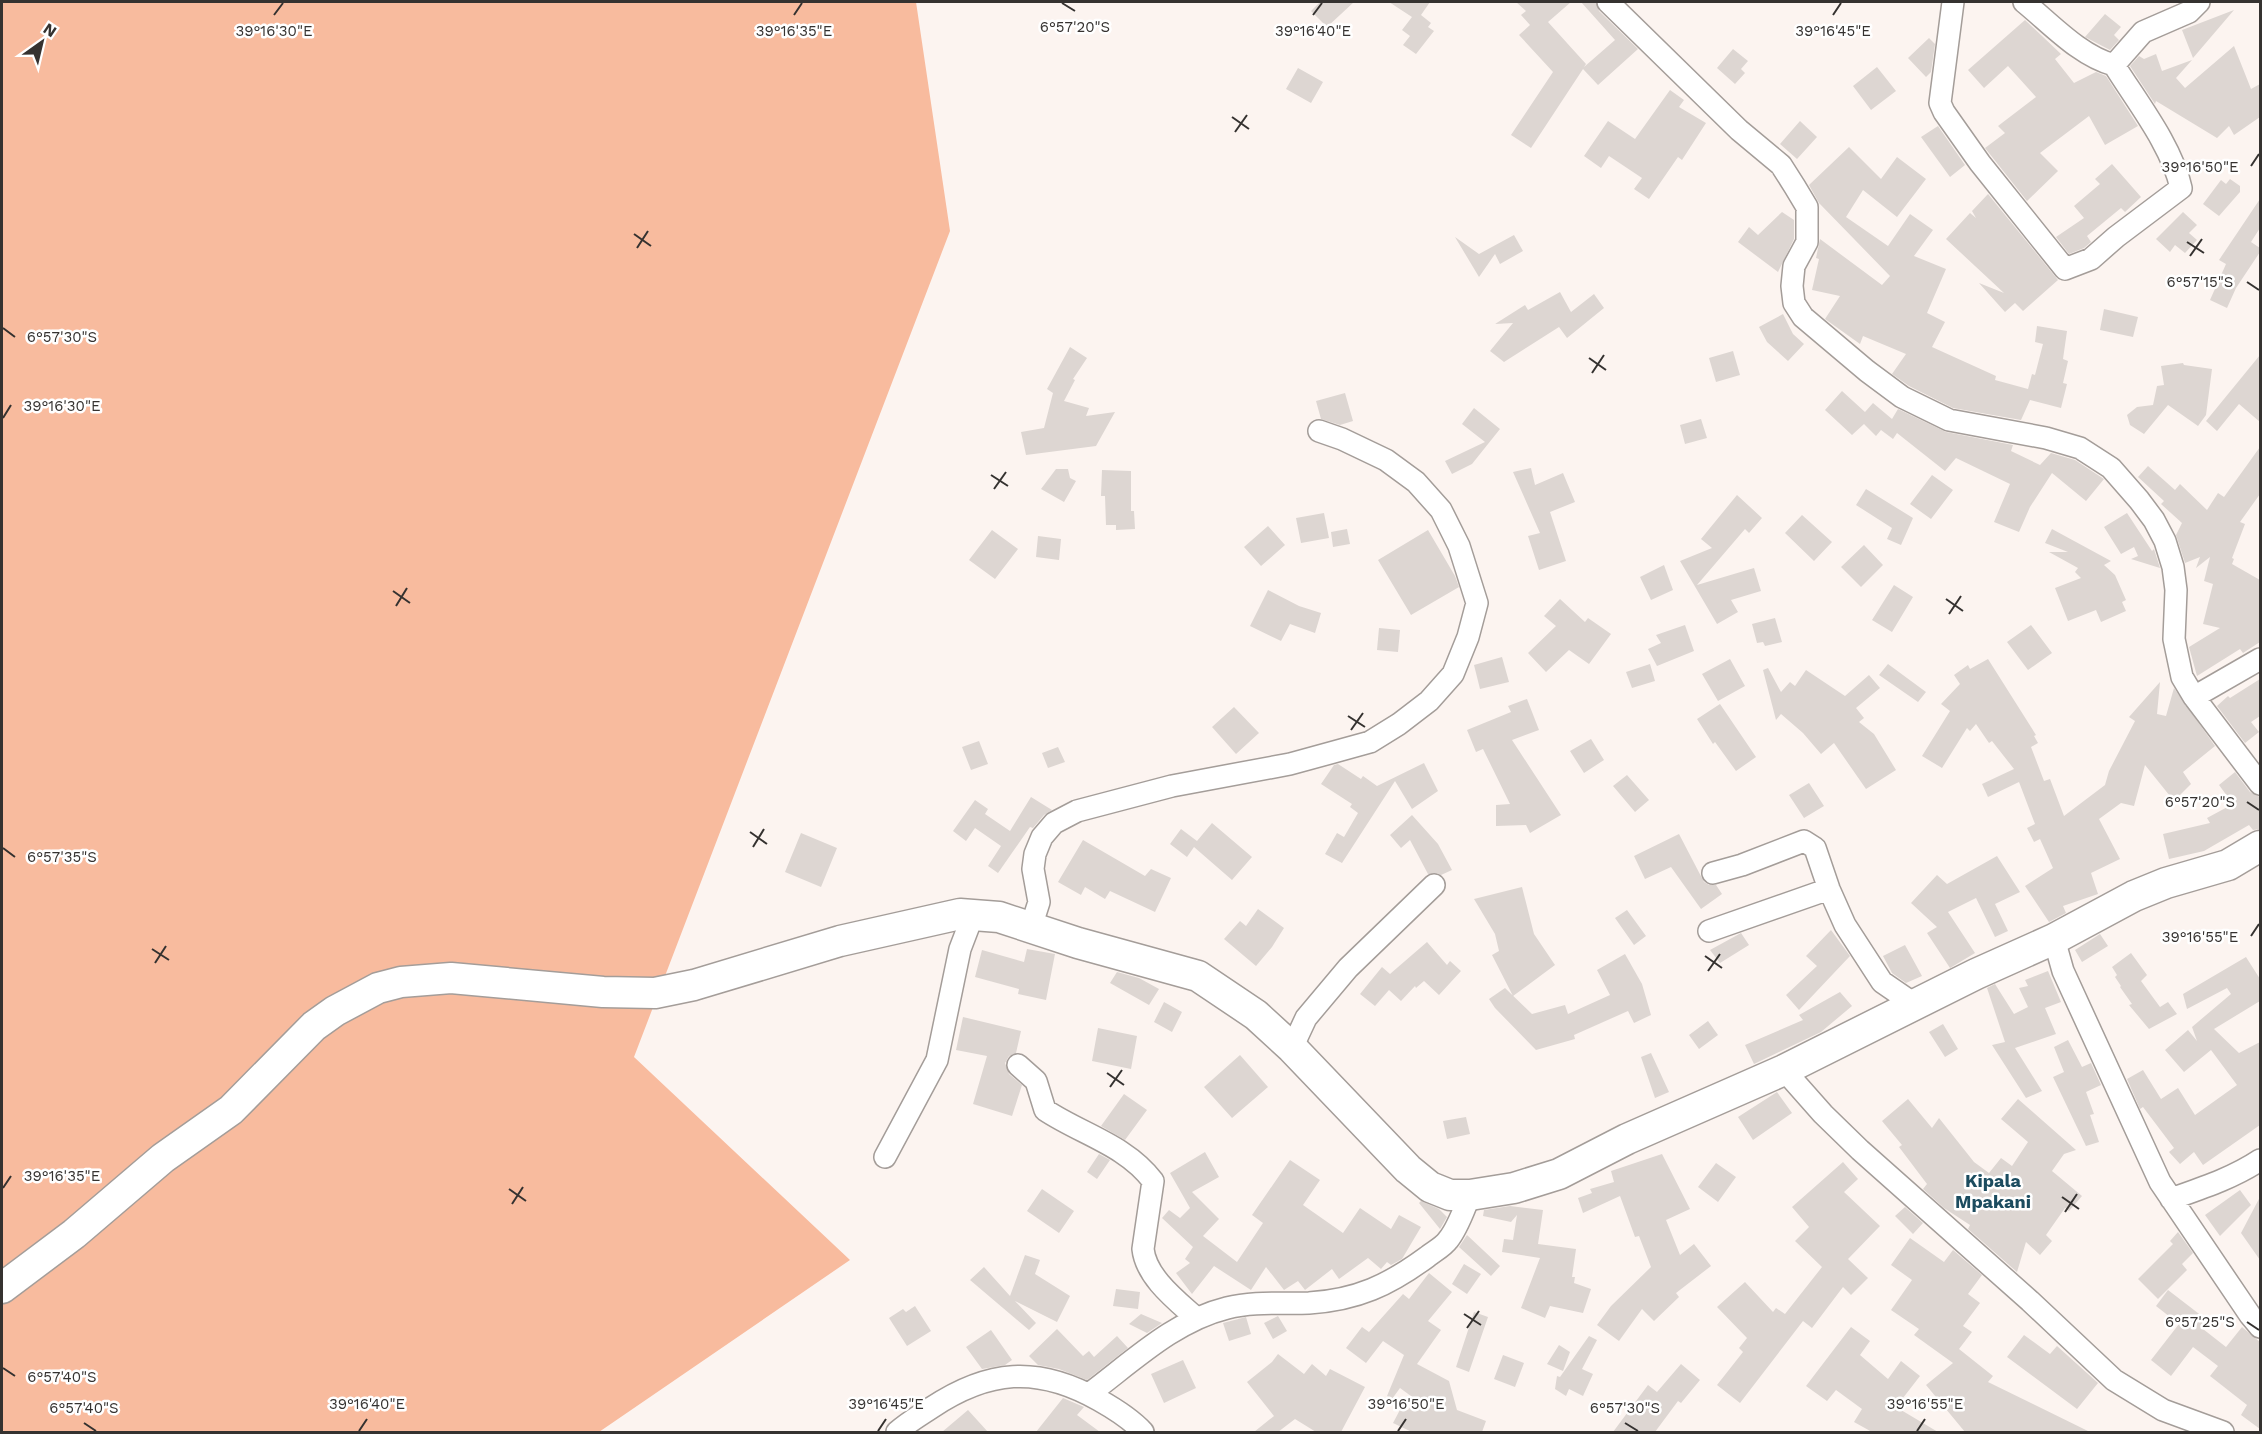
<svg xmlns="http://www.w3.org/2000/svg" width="2262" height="1434" font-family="'Work Sans',sans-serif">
  <rect width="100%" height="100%" fill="#fcf4f0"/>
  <path fill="#f8bb9e" d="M2,2H916L950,231L634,1057L850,1260L599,1432H2Z"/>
  <path fill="#ddd6d2" d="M1320,2H1354L1327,27L1311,11Z
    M1389,2H1430L1421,15L1431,23L1428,27L1434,31L1416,54L1403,45L1410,36L1402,30L1412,17Z
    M1516,2H1571L1548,22L1586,64L1584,67L1615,40L1581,2H1596L1599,11L1638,49L1598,85L1583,69L1531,148L1511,135L1553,72L1519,35L1530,25L1521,15L1526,11Z
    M2234,10L2193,58L2182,30Z
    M2105,14L2121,27L2114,35L2119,40L2110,50L2085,37Z
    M2025,20L2061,54L2055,59L2074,83L2096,72L2106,76L2138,126L2105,145L2089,116L2040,153L2058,171L2027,201L1985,148L2005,133L1998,126L2036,97L2008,66L1984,88L1968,70Z
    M1929,38L1935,44L1931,72L1926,77L1908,58Z
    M2234,46L2251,89L2260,84V117L2234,135L2229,126L2217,138L2156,101L2155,104L2130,66L2139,56L2144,59L2156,54L2162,71L2192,60L2176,78L2185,88Z
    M1733,49L1748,61L1741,69L1745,73L1735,84L1717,68Z
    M1877,67L1896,91L1871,110L1853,86Z
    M1298,68L1323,82L1311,103L1286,89Z
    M1670,90L1684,100L1679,107L1706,123L1682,160L1678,157L1649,199L1634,189L1642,178L1609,156L1601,168L1584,156L1608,121L1635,139Z
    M1800,121L1817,137L1797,159L1780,144Z
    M1938,126L1965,165L1950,177L1921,137Z
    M1849,147L1881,179L1897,157L1926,179L1897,217L1863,190L1846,217L1888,246L1910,214L1933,230L1914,256L1946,269L1927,313L1945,322L1932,347L1996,376L1995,380L2028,389L2032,374L2035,375L2043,344L2035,342L2037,326L2067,331L2063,359L2068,361L2063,383L2067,384L2061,408L2030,400L2021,420L1953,408L1909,386L1892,374L1906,354L1863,336L1860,344L1825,319L1840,296L1812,290L1819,259L1816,258L1820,239L1882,285L1890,276L1819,203L1809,185Z
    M2112,164L2141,197L2125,212L2121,208L2087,236L2091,242L2084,248L2069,254L2056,237L2084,218L2074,206L2100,184L2095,179Z
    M2230,179L2240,186V192L2219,216L2203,204L2221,180L2226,184Z
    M1988,194L2058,280L2023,311L2015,303L2005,312L1979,283L2004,293L1946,239L1970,213L1976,218L1972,211Z
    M2260,199V228L2251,242L2260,248V252L2236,288L2227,308L2210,300L2226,264L2219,260Z
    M1782,212L1794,220V239L1778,272L1738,242L1749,227L1758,235Z
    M2183,212L2197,225L2189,233L2197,240L2185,253L2175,245L2170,252L2156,239Z
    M1514,235L1523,251L1500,264L1495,254L1479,277L1455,237L1479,254Z
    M1560,292L1571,312L1594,294L1604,308L1567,338L1559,327L1504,362L1490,351L1513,323L1495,324L1525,305L1528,310Z
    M2104,309L2138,317L2133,337L2100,330Z
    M1783,314L1793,334L1804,344L1788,361L1767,342L1759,327Z
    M1070,347L1087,358L1073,379L1075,380L1064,401L1089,408L1086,416L1115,412L1096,446L1026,455L1021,432L1044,428L1053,393L1047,389Z
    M1733,351L1740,375L1716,382L1709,358Z
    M2260,355V422L2239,404L2217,431L2206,421Z
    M2183,363L2184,365L2212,369L2206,415L2198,426L2168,405L2144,434L2130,425L2127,415L2137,407L2153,405L2157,386L2164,385L2161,366Z
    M1842,391L1865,412L1873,403L1892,419L1898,409L1946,432L2013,445L2011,451L2040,465L2051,453L2075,460L2104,479L2086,501L2052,473L2030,507L2019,532L1994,522L2010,484L1956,458L1945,471L1897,433L1893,439L1881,430L1876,436L1864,424L1852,435L1825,410Z
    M1345,393L1353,421L1340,425L1321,419L1316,401Z
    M1474,408L1500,429L1472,464L1452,474L1445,461L1485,442L1462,424Z
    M1701,419L1707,438L1685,444L1680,425Z
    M2260,447V494L2240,522L2245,524L2232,558L2234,559L2232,564L2260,580V642L2243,653L2240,649L2197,676L2189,647L2220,628L2203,624L2213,584L2204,581L2210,557L2196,568L2200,557L2185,563L2176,535L2182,523L2161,504L2164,501L2138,477L2148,466L2175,490L2180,484L2207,510L2218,493L2224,497Z
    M1531,468L1535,485L1563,473L1575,502L1550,512L1566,561L1539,570L1528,536L1540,533L1513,472Z
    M1056,469H1068L1070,478L1076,481L1064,502L1041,489Z
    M1102,470L1131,471V511H1134L1135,529L1116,530V525H1106L1105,496H1101Z
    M1932,475L1953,490L1931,519L1910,504Z
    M1866,489L1913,518L1901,545L1887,539L1892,528L1856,505Z
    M1737,495L1762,518L1749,533L1745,529L1697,585L1754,568L1761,591L1731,600L1738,612L1717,624L1680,561L1712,548L1701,539Z
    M1324,513L1329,538L1301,543L1296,518Z
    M2127,513L2152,551L2154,549L2160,568L2131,559L2138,556L2134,547L2121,554L2104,527Z
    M1802,515L1832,542L1814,561L1785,533Z
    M1268,526L1285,545L1261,566L1244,547Z
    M1347,529L1350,544L1333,547L1331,532Z
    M2052,529L2111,561L2104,565L2115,575L2126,600L2122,602L2126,611L2101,622L2096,610L2068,621L2055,588L2081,578L2075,572L2078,568L2049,552H2068L2045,543Z
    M992,530L1018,549L995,579L969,560Z
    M1428,530L1455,576L1459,587L1411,615L1378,560Z
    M1038,536L1061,539L1059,560L1036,557Z
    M1864,545L1883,565L1861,587L1841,567Z
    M1664,565L1673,590L1651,600L1640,577Z
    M1894,585L1913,597L1892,632L1872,620Z
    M1268,590L1299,606L1321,613L1315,633L1290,624L1281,641L1250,626Z
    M1560,599L1585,622L1588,618L1611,634L1589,664L1569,650L1546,672L1528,653L1556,626L1544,616Z
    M1775,618L1782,642L1765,646L1763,642L1757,643L1752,624Z
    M1685,625L1694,651L1657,666L1648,649L1661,643L1656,635Z
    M2031,625L2052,653L2028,670L2007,642Z
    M1379,628L1400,630L1398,652L1377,650Z
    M1502,657L1509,682L1480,689L1474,665Z
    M1730,659L1745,686L1718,701L1702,674Z
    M1988,659L2036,735L2034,736L2038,743L2031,747L2044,781L2050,779L2064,816L2105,785L2109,771L2135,721L2129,717L2160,682L2157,714L2166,716L2174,688L2215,746L2183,772L2191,784L2174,801L2145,765L2134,806L2121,803L2099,819L2120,859L2091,873L2098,894L2063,906L2066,913L2049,922L2025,886L2053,868L2040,839L2034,842L2027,828L2035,824L2019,782L1988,797L1982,784L2014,769L1992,741L1989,743L1976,724L1970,731L1967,728L1942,768L1922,756L1950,711L1941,704L1960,684L1954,675L1968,665L1970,669Z
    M1650,664L1655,681L1632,688L1626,672Z
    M1888,664L1926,692L1918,702L1879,675Z
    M1768,668L1781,692L1790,682L1795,686L1806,670L1845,696L1869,675L1880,688L1856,708L1864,718L1859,722L1874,734L1896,770L1866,789L1834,743L1821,754L1803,733L1781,714L1776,720L1763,670Z
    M2260,679V716L2251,722L2259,732L2245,743L2217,706L2228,696L2230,698Z
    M1527,699L1539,730L1512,740L1561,815L1530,833L1526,825L1496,826V805L1510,804L1483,749L1476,752L1467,730L1511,712L1508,706Z
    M1720,704L1756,757L1736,771L1715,742L1713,744L1697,719Z
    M1234,707L1259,733L1236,754L1212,727Z
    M1591,739L1604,760L1584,773L1570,751Z
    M979,741L988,764L971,770L962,747Z
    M1058,747L1065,762L1048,768L1042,753Z
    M1424,763L1438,791L1412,809L1395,781L1342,863L1325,854L1337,833L1344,837L1358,813L1350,807L1352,804L1321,784L1334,765L1338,764L1361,779L1363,776L1377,786Z
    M2235,772L2250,792L2260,797V829L2253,830L2249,825L2204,851L2169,859L2163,834L2210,823L2207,818L2233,804L2219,785Z
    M1627,775L1649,800L1635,812L1613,786Z
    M1809,783L1824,806L1804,818L1789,795Z
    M1031,797L1052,810L1044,815L1033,828L1030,827L998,873L988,866L1001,846L975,828L966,841L953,831L975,800L988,809L985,814L1010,831Z
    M1412,815L1438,844L1452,870L1441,875L1437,873L1428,874L1410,840L1401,848L1390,835Z
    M1212,823L1252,857L1232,880L1194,847L1187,857L1170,844L1181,829L1197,841Z
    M801,833L837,848L821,887L785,872Z
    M1679,834L1704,882L1709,885H1716L1722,894L1701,909L1671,867L1645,879L1634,856Z
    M1083,840L1145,876L1151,869L1171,878L1155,912L1110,891L1105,899L1085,887L1081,895L1058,882Z
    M1997,856L2020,892L1995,904L2008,931L1995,937L1976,898L1948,912L1975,953L1950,968L1927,933L1937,927L1911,903L1937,875L1947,884Z
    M1522,887L1534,934L1555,965L1513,996L1492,955L1499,951L1495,934L1474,899Z
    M1258,909L1284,928L1272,947L1256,966L1224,939L1240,921L1246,926Z
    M1627,910L1646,936L1634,945L1615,918Z
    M1831,930L1850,956L1799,1010L1786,995L1817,966L1806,956Z
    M1741,933L1749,945L1720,963L1710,950Z
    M2100,934L2108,946L2082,962L2075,950Z
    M1427,942L1447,965L1450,961L1461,971L1439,995L1424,981L1416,988L1415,986L1401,1001L1389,990L1375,1006L1360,994L1382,967L1390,974Z
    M1905,945L1922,976L1906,983L1892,973L1883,956Z
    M1027,949L1055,954L1046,1000L1018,994L1019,989L975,977L982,950L1024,962Z
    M2131,953L2147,975L2141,981L2160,1007L2168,1002L2177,1014L2149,1029L2129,1005L2132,1004L2120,987L2121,986L2115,977L2117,975L2112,967Z
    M1625,954L1642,984L1651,1015L1634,1023L1628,1011L1574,1035L1575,1039L1536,1050L1495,1008L1489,999L1505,988L1532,1014L1565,1005L1568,1014L1610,995L1597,970Z
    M2246,957L2260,979V1001L2214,1029L2239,1053L2260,1042V1125L2203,1165L2194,1152L2180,1164L2169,1152L2174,1148L2143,1107L2140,1109L2127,1079L2143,1070L2161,1099L2178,1088L2195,1115L2237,1085L2211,1050L2184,1072L2165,1050L2188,1030L2197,1041L2192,1027L2231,994L2227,988L2187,1009L2183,994Z
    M2048,971L2061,1002L2045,1008L2056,1034L2015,1048L2042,1091L2026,1098L1992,1045L2005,1042L1987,988L1995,984L2014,1014L2028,1007L2019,988L2028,986L2025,980Z
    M1117,972L1139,978L1159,989L1149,1005L1110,983Z
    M1840,992L1852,1006L1821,1032L1754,1064L1745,1045L1803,1020L1799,1015Z
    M1164,1002L1182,1012L1172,1032L1154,1022Z
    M963,1017L1021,1031L1016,1053L1009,1056L1005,1063L1009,1074L1022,1085L1012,1116L973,1104L987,1056L956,1050Z
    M1708,1021L1718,1035L1699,1049L1689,1035Z
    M1943,1024L1958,1049L1945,1057L1929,1032Z
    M1098,1028L1137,1036L1131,1069L1092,1061Z
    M2068,1040L2082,1067L2091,1063L2101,1085L2086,1092L2094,1114L2090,1115L2099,1142L2086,1146L2053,1077L2064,1072L2054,1047Z
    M1651,1053L1669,1092L1655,1098L1641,1057Z
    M1240,1055L1268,1087L1232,1118L1204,1087Z
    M1777,1092L1792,1113L1753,1140L1738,1117Z
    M1124,1094L1147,1110L1125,1140L1101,1126Z
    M1908,1099L1932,1128L1939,1118L1974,1162L1989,1173L2001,1158L2012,1166L2028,1142L2001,1119L2018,1099L2076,1150L2064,1154L2052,1171L2082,1196L2069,1211L2065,1208L2046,1235L2052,1241L2040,1255L2026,1242L2017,1272L1968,1229L1970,1225L1944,1208L1923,1189L1927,1184L1899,1147L1902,1145L1882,1121Z
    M1466,1117L1470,1134L1447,1139L1443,1121Z
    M1205,1152L1219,1177L1192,1192L1219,1219L1203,1236L1237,1262L1263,1223L1252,1215L1290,1160L1320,1180L1303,1205L1343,1233L1360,1208L1391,1229L1399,1215L1421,1227L1402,1259L1391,1265L1387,1262L1381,1269L1368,1258L1339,1279L1332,1269L1305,1290L1298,1281L1284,1290L1266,1267L1251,1290L1214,1266L1192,1294L1176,1273L1190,1263L1185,1259L1193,1247L1162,1218L1169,1210L1180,1218L1190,1208L1170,1173Z
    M1099,1154L1110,1160L1097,1179L1087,1172Z
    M1662,1154L1690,1209L1666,1220L1680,1255L1694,1244L1711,1266L1676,1293L1679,1297L1654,1321L1642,1309L1619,1341L1597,1325L1611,1306L1651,1267L1639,1236L1635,1237L1620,1196L1583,1213L1578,1198L1592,1193L1590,1189L1614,1182L1611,1171Z
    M1843,1162L1858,1179L1844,1192L1880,1226L1848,1259L1868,1278L1851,1295L1843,1287L1812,1328L1803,1321L1740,1403L1717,1385L1743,1352L1739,1348L1747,1338L1717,1307L1745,1282L1773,1312L1776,1308L1785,1314L1822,1267L1795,1241L1809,1227L1792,1207Z
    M1716,1163L1736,1177L1718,1202L1698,1187Z
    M1042,1189L1074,1211L1059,1233L1027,1211Z
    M2240,1190L2251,1205L2220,1236L2205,1215Z
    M2260,1197V1260L2241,1233Z
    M1421,1201L1439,1209L1447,1217L1440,1229L1419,1203Z
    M1510,1206L1543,1210L1538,1244L1576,1249L1572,1277H1575L1574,1283L1591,1289L1583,1313L1550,1306L1545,1318L1521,1308L1540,1258L1502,1252L1504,1239L1513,1240L1517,1215L1511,1222L1483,1216L1484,1210Z
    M1905,1207L1923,1223L1913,1234L1895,1216Z
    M2178,1232L2193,1253L2182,1264L2187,1270L2158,1299L2138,1279L2173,1244L2170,1241Z
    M1467,1235L1500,1266L1491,1276L1459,1247Z
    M1910,1238L1944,1262L1953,1250L1982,1275L1968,1294L1980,1303L1963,1326L1972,1332L1959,1349L1993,1376L1988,1382L2090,1432H1965L1926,1385L1953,1363L1914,1335L1919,1329L1891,1310L1912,1280L1891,1265Z
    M1025,1255L1040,1260L1035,1274L1070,1296L1057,1322L1015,1301L1036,1323L1029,1330L970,1280L984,1267L1010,1296Z
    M1464,1264L1481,1274L1467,1294L1452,1284Z
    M1429,1273L1452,1292L1428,1321L1441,1330L1417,1364L1449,1381L1457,1410L1486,1421L1482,1432H1412L1393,1423L1402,1406L1408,1410L1415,1399L1400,1388L1392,1399L1387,1396L1404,1355L1383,1341L1366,1363L1346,1348L1362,1327L1369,1332L1403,1294L1409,1299Z
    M1116,1289L1140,1292L1138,1309L1113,1306Z
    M2168,1290L2207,1320L2203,1329L2226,1347L2242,1327L2260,1342V1429L2241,1415L2247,1405L2210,1376L2218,1366L2193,1347L2171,1376L2151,1360L2179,1324L2156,1306Z
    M915,1306L931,1331L907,1346L889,1318L903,1309L906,1312Z
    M1474,1312L1488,1317L1469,1372L1456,1367Z
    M1141,1314L1162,1323L1147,1333L1129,1324Z
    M1278,1316L1287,1331L1273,1339L1264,1323Z
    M1246,1317L1251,1334L1229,1341L1223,1323Z
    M1851,1327L1870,1341L1860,1355L1888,1379L1901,1361L1920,1376L1896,1407L1938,1432H1872L1854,1422L1862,1409L1836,1390L1827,1401L1806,1386Z
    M1057,1329L1083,1356L1089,1351L1094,1357L1117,1336L1128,1348L1087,1380L1059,1369L1038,1365L1029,1356Z
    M991,1330L1012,1360L1005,1365L982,1369L966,1347Z
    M2024,1335L2050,1354L2057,1346L2098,1383L2077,1409L2007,1357Z
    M1589,1336L1597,1340L1582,1369L1593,1374L1583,1396L1569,1389L1566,1396L1555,1389L1557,1376L1560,1377Z
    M1559,1345L1570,1352L1563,1371L1547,1364Z
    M1278,1354L1304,1374L1312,1364L1326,1376L1330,1369L1365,1387L1341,1432H1316L1295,1419L1278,1432H1254L1274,1416L1247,1382L1272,1362Z
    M1503,1355L1524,1363L1515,1387L1494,1379Z
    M1183,1360L1196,1388L1164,1403L1151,1374Z
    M1681,1364L1700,1380L1681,1403L1678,1401L1655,1432H1613L1648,1385L1657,1392Z
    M1063,1398L1084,1407L1077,1415L1100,1432H1036Z
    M968,1410L988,1432H942Z"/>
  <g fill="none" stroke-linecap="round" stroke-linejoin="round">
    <defs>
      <path id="street" d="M1608,2L1739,130L1781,165L1795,187L1807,207V242L1794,266L1792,286L1794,303L1803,317L1867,371L1902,397L1949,420L2046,438L2080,448L2111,468L2139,500L2154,520L2165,541L2173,567L2176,590L2174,639L2182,677L2194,697L2260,784
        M1953,2L1940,103L1944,112L1980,163L2065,269L2091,259L2116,237L2181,188C2172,146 2137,102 2114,65C2080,56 2051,24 2024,2
        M2114,65L2143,32L2189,12L2199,2
        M2194,697L2260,659
        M1713,873L1742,865L1804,841L1815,848L1829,889L1845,925L1882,982L1914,1004
        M1031,927L1039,902L1033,869L1035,854L1042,837L1054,823L1077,811L1172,786L1290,764L1370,742L1399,724L1429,701L1453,674L1468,637L1477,603L1459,546L1441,510L1416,482L1386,460L1342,439L1319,431
        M1709,931L1829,889
        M2054,939L2063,971L2160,1182L2250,1315L2260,1327
        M1292,1048L1306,1018L1348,968L1434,885
        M1018,1065L1036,1081L1045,1110C1081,1134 1126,1145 1153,1181L1143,1249C1146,1277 1176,1300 1196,1318
        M1784,1070L1823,1114L1860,1150L2030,1301L2114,1380L2163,1410L2223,1432
        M885,1157L937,1060L960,949L973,915
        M2171,1199C2202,1188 2233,1178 2260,1160
        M1089,1394C1132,1362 1174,1321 1227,1308C1254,1301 1282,1304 1309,1303C1357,1300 1389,1285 1427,1257C1433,1252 1443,1247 1448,1240C1458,1228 1464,1209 1470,1195
        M897,1432C907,1423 919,1416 931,1408C988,1370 1037,1365 1099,1400C1115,1409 1131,1419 1143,1432"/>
      <path id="secondary" d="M2,1288L74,1234L163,1158L231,1110L314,1026L335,1011L378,988L401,982L451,978L603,992L655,993L694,985L840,941L960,914L999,917L1078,943L1198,976L1256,1015L1292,1048L1408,1169L1430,1187L1450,1195H1470L1514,1188L1559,1174L1627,1139L1784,1070L1976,974L2054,939L2134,896L2166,883L2228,865L2260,846"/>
    </defs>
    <use href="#street" stroke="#a49d99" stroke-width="24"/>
    <use href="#secondary" stroke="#a49d99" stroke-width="33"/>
    <use href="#street" stroke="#fff" stroke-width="21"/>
    <use href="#secondary" stroke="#fff" stroke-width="30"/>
  </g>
  <path fill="none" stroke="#353230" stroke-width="2" d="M1062,3L1075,11M274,15L283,3M794,15L802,3M1313,15L1322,3M1833,15L1841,3M1232,117L1249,129M1235,132L1247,115M2251,166L2259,154M634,234L651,246M2187,242L2204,253M637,248L648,231M2190,256L2202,239M2247,282L2259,290M3,328L15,337M1589,358L1606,370M1592,373L1604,355M3,418L11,405M991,475L1008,486M994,489L1006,472M393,591L410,603M1946,599L1963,611M396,606L407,588M1949,614L1961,596M1348,716L1365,727M1351,730L1363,713M2247,802L2259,810M750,832L767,844M753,847L764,829M3,848L15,857M2251,936L2259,924M152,949L169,960M1705,956L1722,968M155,963L166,946M1708,971L1720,954M1107,1073L1124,1085M1110,1087L1122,1070M3,1188L11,1176M509,1189L526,1201M2062,1197L2079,1209M512,1204L523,1187M2065,1212L2077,1194M1464,1314L1481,1325M2247,1322L2259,1330M1467,1328L1479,1311M3,1368L15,1376M84,1423L96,1431M1625,1423L1638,1431M359,1431L367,1419M878,1431L886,1419M1398,1431L1406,1419M1917,1431L1925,1419"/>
  <g text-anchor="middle" stroke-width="5" stroke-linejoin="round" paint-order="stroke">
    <g font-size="18" font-weight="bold" fill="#1c4c5f" stroke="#fff">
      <text x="1993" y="1187">Kipala<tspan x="1993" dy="21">Mpakani</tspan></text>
    </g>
  </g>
  <g font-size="15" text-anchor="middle" fill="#353230" stroke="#fff" stroke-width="5" stroke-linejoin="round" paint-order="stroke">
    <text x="1075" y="32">6°57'20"S</text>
    <text x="274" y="36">39°16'30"E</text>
    <text x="794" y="36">39°16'35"E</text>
    <text x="1313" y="36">39°16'40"E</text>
    <text x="1833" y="36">39°16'45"E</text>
    <text x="2200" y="172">39°16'50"E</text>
    <text x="2200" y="287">6°57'15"S</text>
    <text x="62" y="342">6°57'30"S</text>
    <text x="62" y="411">39°16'30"E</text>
    <text x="2200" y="807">6°57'20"S</text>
    <text x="62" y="862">6°57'35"S</text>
    <text x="2200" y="942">39°16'55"E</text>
    <text x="62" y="1181">39°16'35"E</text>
    <text x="2200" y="1327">6°57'25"S</text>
    <text x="62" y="1382">6°57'40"S</text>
    <text x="367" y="1409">39°16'40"E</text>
    <text x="886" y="1409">39°16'45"E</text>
    <text x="1406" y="1409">39°16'50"E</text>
    <text x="1925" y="1409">39°16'55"E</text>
    <text x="84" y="1413">6°57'40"S</text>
    <text x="1625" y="1413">6°57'30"S</text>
  </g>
  <rect width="2262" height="1434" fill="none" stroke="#353230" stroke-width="6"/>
  <g transform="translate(42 42) rotate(34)" stroke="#ffffff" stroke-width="4.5" paint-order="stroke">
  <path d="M0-4.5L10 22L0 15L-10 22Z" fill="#353230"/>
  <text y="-9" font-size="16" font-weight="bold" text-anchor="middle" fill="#353230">N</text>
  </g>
</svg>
